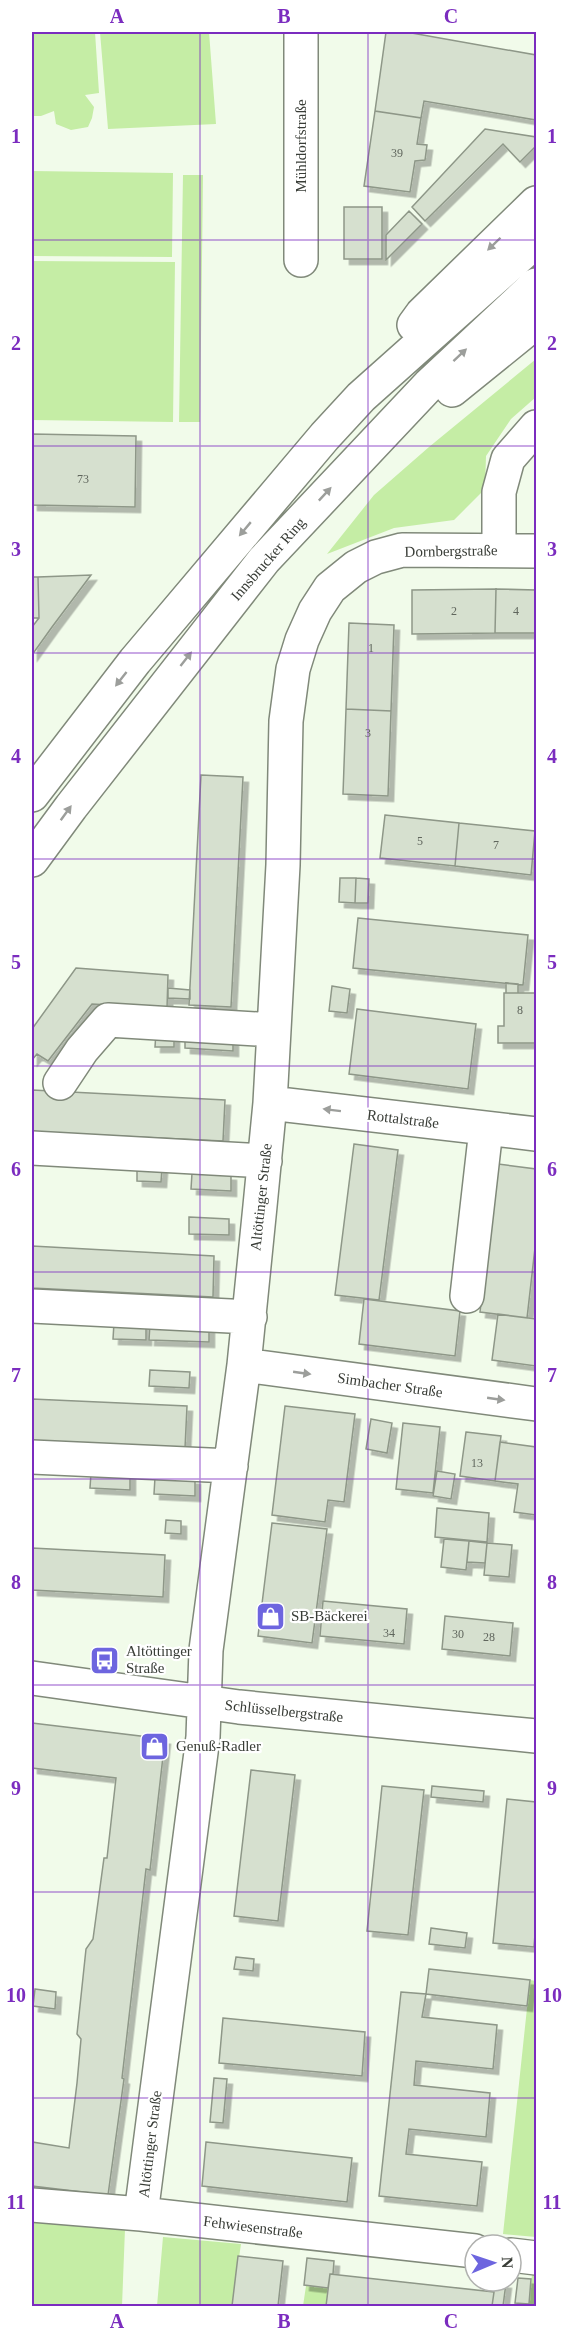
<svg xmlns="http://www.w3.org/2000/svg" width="568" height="2338" font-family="'Times New Roman',serif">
  <defs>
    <filter id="shadow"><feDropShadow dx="5.5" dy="5.5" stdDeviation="0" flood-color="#0004"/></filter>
  </defs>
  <rect width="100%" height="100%" fill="#f1fbea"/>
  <path fill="#c5eda5" d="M32,32H95L99,93L85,95L94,107L92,118L88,127L71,130L56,124L54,111L41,116H32Z
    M100,32H209L216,124L108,129Z
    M32,171L173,173L172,257L32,256Z
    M183,175H203L200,422H179Z
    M32,261L175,262L173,422L32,420Z
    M536,359V397L511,419L486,456L485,489L454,520L394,528L327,554L374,495L429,447Z
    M530,1980L536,1981V2237L503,2234Z
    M32,2220L125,2229L122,2306H32Z
    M163,2237L241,2244L232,2306H157Z
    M532,2274L536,2275V2306H515V2303L529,2304Z
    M306,2286L328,2288L326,2306H303Z"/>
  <path fill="#d6e0cf" stroke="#8e9788" stroke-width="1.5" filter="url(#shadow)" d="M386,32H406L536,55V120L424,101L421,118L375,111Z
    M375,111L421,118L417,144L427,145L425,160L415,161L410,192L364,186Z
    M485,129L536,137L535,147L520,162L503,144L425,221L412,207Z
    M344,207H382V259H344Z
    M409,211L422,224L386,260V235Z
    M32,434L136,436L135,507L32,505Z
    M91,575L52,627L32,655V627L39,618L38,577Z
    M32,577H38L39,618H32Z
    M496,589L495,633L412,634V590Z
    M496,589L536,590V633H495Z
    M349,623L394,625L391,711L346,709Z
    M346,709L391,711L388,796L343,794Z
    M201,775L243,777L231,1007L189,1005Z
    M385,815L459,823L455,866L380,858Z
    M459,823L535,831L531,875L455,866Z
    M340,878H356L355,903L339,902Z
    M356,878L369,879L368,903H355Z
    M358,918L528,935L523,985L353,968Z
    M76,968L168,975L167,1008L92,1004L48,1061L37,1054L32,1060V1029Z
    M506,983L518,984V993H506Z
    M332,986L350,989L347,1013L329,1011Z
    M168,988L190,990V999L168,998Z
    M504,993H536L535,1043H498V1026H504Z
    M357,1009L476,1024L468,1089L349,1074Z
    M156,1032L174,1033V1047H155Z
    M185,1033L233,1036V1051L185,1048Z
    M32,1090L225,1100L223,1141L32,1132Z
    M354,1144L398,1150L379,1300L335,1295Z
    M498,1164L536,1169V1239L527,1318L480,1312Z
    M137,1167L162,1168L161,1182L137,1181Z
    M192,1173L231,1175V1191L191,1189Z
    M189,1217L229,1219V1235L189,1234Z
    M32,1246L214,1256L213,1297L32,1288Z
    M364,1299L460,1311L455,1356L359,1344Z
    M498,1314L536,1319V1366L492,1360Z
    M114,1323L146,1324V1340L113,1339Z
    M150,1324L209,1326V1342L149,1340Z
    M150,1370L190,1372L189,1388L149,1386Z
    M32,1399L187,1406L185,1448L32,1442Z
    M285,1406L355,1414L344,1502L328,1500L325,1522L272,1515Z
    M371,1419L392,1423L387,1453L366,1449Z
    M403,1423L440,1427L433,1493L396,1489Z
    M466,1432L501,1436L495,1481L460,1476Z
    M500,1442L536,1447V1515L514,1512L518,1484L495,1481Z
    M437,1471L455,1474L451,1499L433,1496Z
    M91,1473L130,1474V1490L90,1488Z
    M155,1477L195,1479V1496L154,1494Z
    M437,1508L489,1513L487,1542L435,1537Z
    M166,1520L181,1521V1534L165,1533Z
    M272,1523L327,1529L312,1643L258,1636Z
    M444,1539L469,1541L466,1570L441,1567Z
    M469,1541L487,1543L485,1563L467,1562Z
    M487,1543L512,1545L509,1577L484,1575Z
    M32,1548L165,1555L163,1597L32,1590Z
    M323,1601L407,1609L404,1644L320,1636Z
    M445,1616L513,1623L510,1656L442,1649Z
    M32,1723L165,1739L150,1870L146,1869L122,2078L124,2079L108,2195L32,2186V2142L69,2148L77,2083L81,2039L77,2034L86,1949L93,1939L104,1858H107L116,1778L32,1768Z
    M251,1770L295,1775L278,1921L234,1916Z
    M382,1786L424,1790L408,1935L367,1931Z
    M432,1786L484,1791L483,1802L431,1797Z
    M507,1799L536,1802V1922L534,1947L493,1943Z
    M431,1928L467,1933L465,1948L429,1944Z
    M236,1957L254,1959L253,1971L234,1969Z
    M429,1969L530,1980L527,2006L426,1994Z
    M35,1989L56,1992L55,2009L33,2006Z
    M401,1992L426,1994L422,2017L497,2025L493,2069L416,2061L414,2085L490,2093L486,2137L409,2129L406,2154L482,2162L477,2206L379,2196Z
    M223,2018L365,2032L362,2076L219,2063Z
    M214,2078L227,2079L223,2123L210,2122Z
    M206,2142L352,2158L347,2202L202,2186Z
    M238,2256L283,2261L278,2306H232Z
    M307,2258L334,2261L333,2274H330L328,2288L304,2285Z
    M330,2274L494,2292L492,2306H326Z
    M518,2278L531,2279L529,2304L515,2303Z
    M488,2282L506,2283L503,2306H492L494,2292L488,2291Z"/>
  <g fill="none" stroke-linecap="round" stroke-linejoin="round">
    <defs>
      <path id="minor" d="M301,32V260
        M499,550V492L508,459L536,427
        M60,1083L82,1050L108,1020L274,1030
        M270,1103L536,1134
        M32,1148L265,1161
        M467,1296L486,1129
        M32,1306L250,1317
        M244,1365L536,1404
        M32,1457L231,1466
        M32,1678L239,1707L536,1736
        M32,2205L141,2214L475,2251
        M141,2214L203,1737L206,1650L244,1365L260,1206L270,1103L283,865L286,721L293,669L302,640L315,611L330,588L356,567L376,557L402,550L536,551
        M511,2255L536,2258"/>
      <path id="highway" d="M414,325L422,314L536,203
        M452,390L536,322
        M32,795L135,661L325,436L361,397L536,241
        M32,860L71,807L264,560L429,385L536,285"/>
    </defs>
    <use href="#minor" stroke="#80897a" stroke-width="36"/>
    <use href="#highway" stroke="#80897a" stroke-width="36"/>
    <use href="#minor" stroke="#fff" stroke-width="33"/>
    <use href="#highway" stroke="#fff" stroke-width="33"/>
  </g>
  <defs><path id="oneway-solid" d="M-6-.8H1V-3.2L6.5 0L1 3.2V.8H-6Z" transform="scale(1.5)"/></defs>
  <g fill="#9c9e9b">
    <use href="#oneway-solid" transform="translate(494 244) rotate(136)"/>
    <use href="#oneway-solid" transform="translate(460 355) rotate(-43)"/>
    <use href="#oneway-solid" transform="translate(325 494) rotate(-47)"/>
    <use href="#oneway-solid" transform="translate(245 529) rotate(130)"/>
    <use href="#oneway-solid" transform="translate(186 659) rotate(-52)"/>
    <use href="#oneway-solid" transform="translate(121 679) rotate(128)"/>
    <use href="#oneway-solid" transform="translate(66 813) rotate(-54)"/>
    <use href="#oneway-solid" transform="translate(332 1110) rotate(-173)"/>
    <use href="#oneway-solid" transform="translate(302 1373) rotate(8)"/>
    <use href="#oneway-solid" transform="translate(496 1399) rotate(8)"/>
  </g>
  <path fill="none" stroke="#7b2cbf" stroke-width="1.5" stroke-opacity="0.55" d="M200,32V2306M368,32V2306M32,240H536M32,446H536M32,653H536M32,859H536M32,1066H536M32,1272H536M32,1479H536M32,1685H536M32,1892H536M32,2098H536"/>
  <defs>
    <symbol id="shop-square" viewBox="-11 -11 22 22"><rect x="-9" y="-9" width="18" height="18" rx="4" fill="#6d65df" stroke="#fff"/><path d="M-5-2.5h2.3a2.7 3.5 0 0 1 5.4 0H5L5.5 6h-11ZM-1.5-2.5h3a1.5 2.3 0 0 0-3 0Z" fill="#fff"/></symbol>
    <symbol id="bus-square" viewBox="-11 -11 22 22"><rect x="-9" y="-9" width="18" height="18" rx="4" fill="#6d65df" stroke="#fff"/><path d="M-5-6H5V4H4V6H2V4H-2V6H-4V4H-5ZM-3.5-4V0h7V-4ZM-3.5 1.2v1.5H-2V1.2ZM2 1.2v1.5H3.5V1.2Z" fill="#fff"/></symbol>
  </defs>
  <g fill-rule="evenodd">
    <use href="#shop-square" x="254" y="1600" width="33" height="33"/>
    <use href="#bus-square" x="88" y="1644" width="33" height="33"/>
    <use href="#shop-square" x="138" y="1730" width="33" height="33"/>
  </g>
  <g text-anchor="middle" stroke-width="4.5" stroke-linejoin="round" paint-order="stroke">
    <g font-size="12" fill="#60665d">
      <text x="397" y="157">39</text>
      <text x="83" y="483">73</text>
      <text x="454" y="615">2</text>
      <text x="516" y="615">4</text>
      <text x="371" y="652">1</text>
      <text x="368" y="737">3</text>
      <text x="420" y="845">5</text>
      <text x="496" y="849">7</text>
      <text x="520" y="1014">8</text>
      <text x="477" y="1467">13</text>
      <text x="389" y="1637">34</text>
      <text x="458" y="1638">30</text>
      <text x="489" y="1641">28</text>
    </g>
    <g font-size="15" fill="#393d37" stroke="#fff">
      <text transform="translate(301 146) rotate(-90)" y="5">Mühldorfstraße</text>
      <text transform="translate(451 551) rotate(-1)" y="5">Dornbergstraße</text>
      <text transform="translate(268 559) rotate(-49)" y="5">Innsbrucker Ring</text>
      <text transform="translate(403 1119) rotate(7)" y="5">Rottalstraße</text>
      <text transform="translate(261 1197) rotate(-84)" y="5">Altöttinger Straße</text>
      <text transform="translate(390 1385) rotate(8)" y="5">Simbacher Straße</text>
      <text transform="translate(284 1711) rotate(6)" y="5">Schlüsselbergstraße</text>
      <text transform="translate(150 2144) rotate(-83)" y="5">Altöttinger Straße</text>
      <text transform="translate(253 2227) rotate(7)" y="5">Fehwiesenstraße</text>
    </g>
    <g font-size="15" fill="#393d37" stroke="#fff" text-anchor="start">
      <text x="291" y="1621">SB-Bäckerei</text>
      <text x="126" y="1656">Altöttinger<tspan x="126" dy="17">Straße</tspan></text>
      <text x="176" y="1751">Genuß-Radler</text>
    </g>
  </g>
  <rect width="568" height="2338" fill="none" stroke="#ffffff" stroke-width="66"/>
  <g transform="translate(493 2263) rotate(88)"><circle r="28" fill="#ffffff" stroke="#b0b1af" stroke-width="1.5"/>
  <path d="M0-4.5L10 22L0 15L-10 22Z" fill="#6d65df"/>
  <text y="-9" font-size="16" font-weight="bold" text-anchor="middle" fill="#393d37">N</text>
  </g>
  <rect x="33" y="33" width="502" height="2272" fill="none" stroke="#7b2cbf" stroke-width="2"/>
  <g font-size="20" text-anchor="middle" font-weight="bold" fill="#7b2cbf">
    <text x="117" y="23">A</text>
    <text x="284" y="23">B</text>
    <text x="451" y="23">C</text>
    <text x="16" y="143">1</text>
    <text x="552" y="143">1</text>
    <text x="16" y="350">2</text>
    <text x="552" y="350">2</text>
    <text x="16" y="556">3</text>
    <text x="552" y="556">3</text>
    <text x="16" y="763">4</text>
    <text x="552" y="763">4</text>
    <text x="16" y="969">5</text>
    <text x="552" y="969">5</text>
    <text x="16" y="1176">6</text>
    <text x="552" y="1176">6</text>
    <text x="16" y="1382">7</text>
    <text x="552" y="1382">7</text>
    <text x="16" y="1589">8</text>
    <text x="552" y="1589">8</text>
    <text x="16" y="1795">9</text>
    <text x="552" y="1795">9</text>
    <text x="16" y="2002">10</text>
    <text x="552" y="2002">10</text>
    <text x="16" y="2209">11</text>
    <text x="552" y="2209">11</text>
    <text x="117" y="2328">A</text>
    <text x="284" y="2328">B</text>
    <text x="451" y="2328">C</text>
  </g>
</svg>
